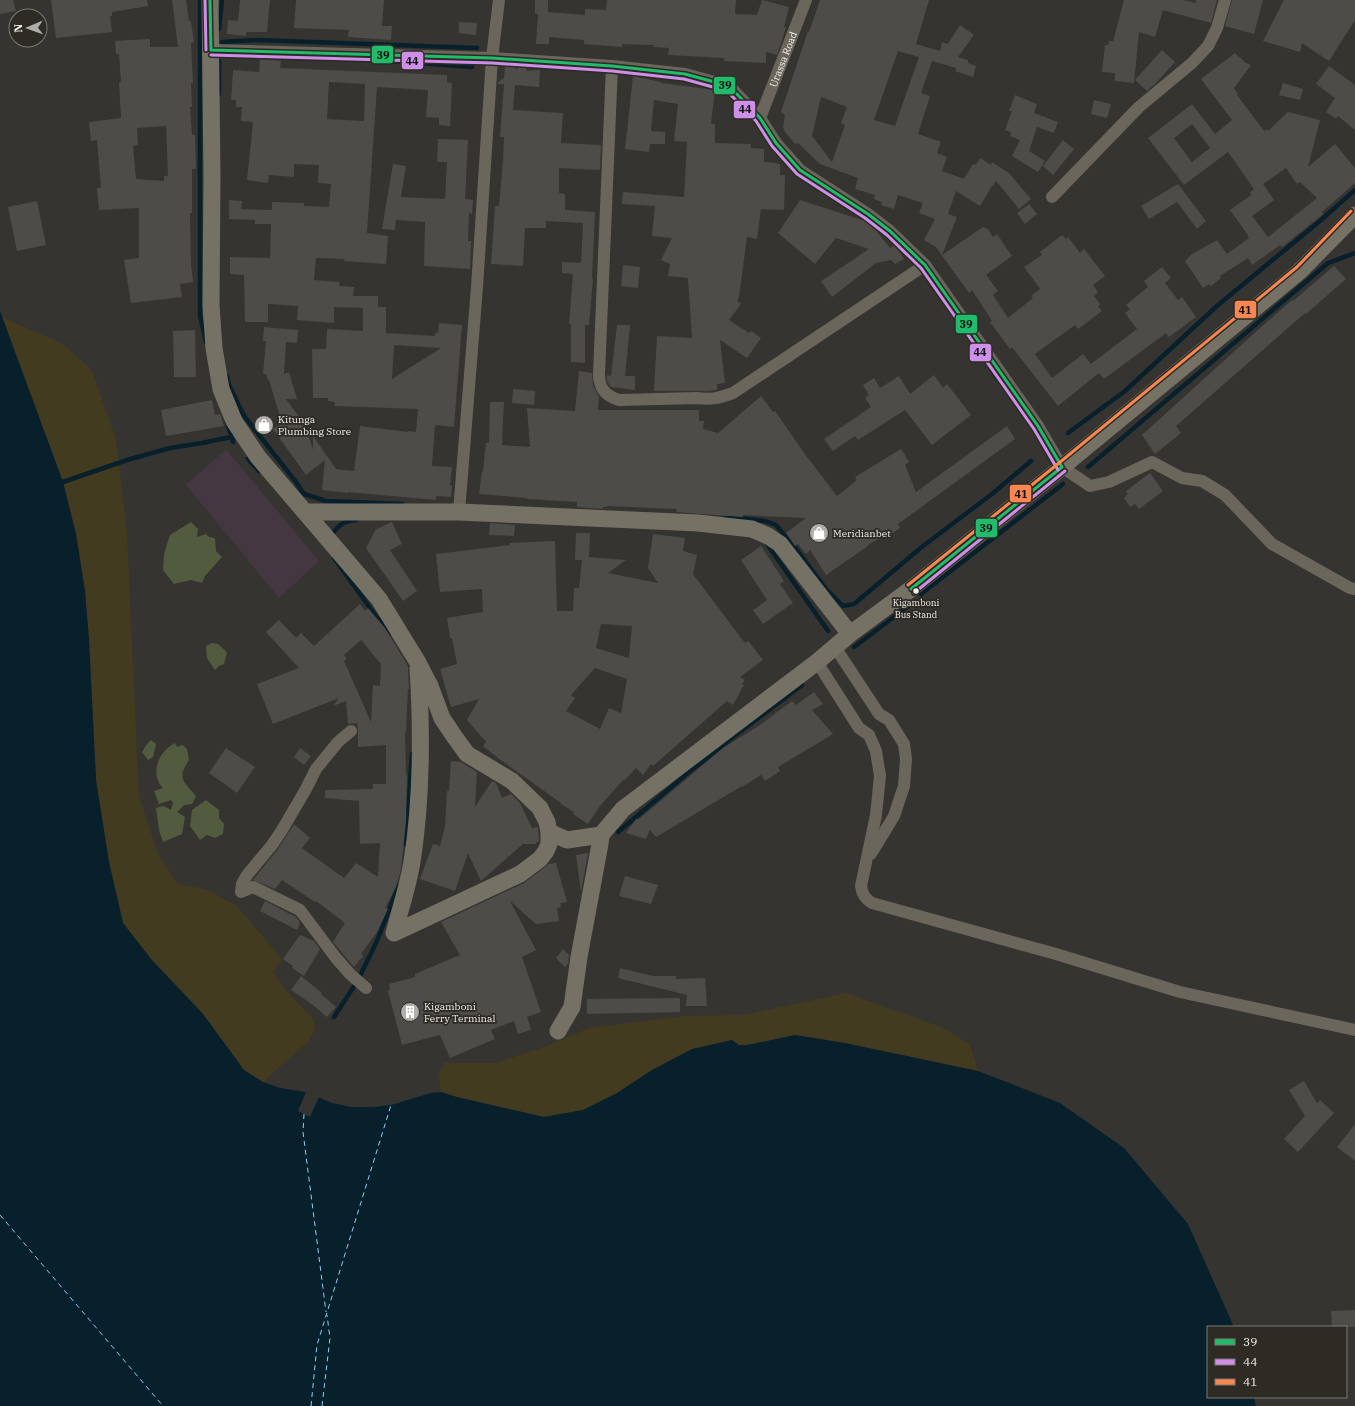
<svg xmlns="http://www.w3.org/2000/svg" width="1355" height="1406" font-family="'IBM Plex Serif',serif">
  <rect width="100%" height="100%" fill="#353430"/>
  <path fill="#443741" d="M226,449L319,561L279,598L186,485Z"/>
  <path fill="#525b3d" d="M191,522L198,529L197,537L206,534L209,537L215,538L216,551L222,557L205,576L202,583L191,580L174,584L163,570L164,554L170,535Z
    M212,643L218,644L227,652L224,664L219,666L215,670L207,658L206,646Z
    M151,740L156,744L153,757L148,760L142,752L147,744Z
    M175,743L177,747L183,745L187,749L189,760C177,778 183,781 196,796L192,804L184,805L177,812L185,817L182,834L163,842L159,830L156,808L163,806L171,810L173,803L171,800L159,804L154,791L163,788C149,773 159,751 175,743Z
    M206,800L219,810V818L224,824L223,834L215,838L207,835L200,840L190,826L192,810Z"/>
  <path fill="#433b1f" d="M2,317L63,344L92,370L116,439L127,533L139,796L158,854L178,884L205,889L236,905L282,959L273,972L285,989L314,1020L315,1029L310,1040L263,1082L244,1070L203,1014L151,959L123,923L109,862L96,780L89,639L85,591L76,534L63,482Z
    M846,993L941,1027L970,1044L978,1071L845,1043L795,1035L747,1045H739L652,1070L617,1093L583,1110L544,1117L457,1097L441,1092L439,1074L444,1063H495L542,1048L589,1028L685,1016L744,1015Z"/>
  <path fill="#07202c" d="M0,311L63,482L76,534L85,591L89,639L96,780L109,862L123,923L151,959L203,1014L244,1070L263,1082L280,1088L306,1092L332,1103L351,1107H373L391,1105L431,1093L441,1092L457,1097L544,1117L583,1110L617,1093L652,1070L692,1049L732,1040L739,1045H747L795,1035L845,1043L978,1071L1060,1103L1124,1148L1188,1224L1234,1327H1208V1397H1254L1256,1406H0Z"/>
  <path fill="#353430" d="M306,1092L319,1097L310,1117L298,1111Z"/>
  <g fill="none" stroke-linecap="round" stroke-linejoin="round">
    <path stroke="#07202c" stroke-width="4.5" d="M200,0V316L206,342
      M219,29L222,0
      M222,42L258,40L477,48
      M219,61V94
      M391,61L472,67
      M227,376L229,385L244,416L296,482L304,494L326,501L402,504
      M227,422L233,442
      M1068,433L1125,391L1218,305L1320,221L1355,190
      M248,459L259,471
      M1088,467L1328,263L1355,253
      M63,482L127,460L170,448L202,443L231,437
      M726,518L748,519L765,521L776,525L797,550L826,589L843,606L854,604L923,546L992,494L1031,461
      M332,534C339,525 344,521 356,520
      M767,544L828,631
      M334,558L378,619L391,633
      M921,594L1063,484
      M854,647L910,605
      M618,832L689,772L737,734L802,685
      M406,845L412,754
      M334,1017L358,980L377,941L399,885"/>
    <path stroke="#8dd0f4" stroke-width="1" stroke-dasharray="5 4" stroke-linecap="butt" d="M304,1114L303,1132L326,1312
      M0,1215L163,1406
      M311,1406L317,1345L391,1105
      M322,1406L330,1338L327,1315"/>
  </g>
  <path fill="#4d4c49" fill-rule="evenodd" d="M0,0H13L16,11L0,14Z
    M51,0H147L148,6L112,12V16H110L112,32L56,38Z
    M172,0H186L189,21H191L194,42L191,43L193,83H191L192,107H190L192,135H195L196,169H192V213H190L191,264L193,282L180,284L182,297L131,303L124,260L139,258V208L99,210L97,188H101L97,140L91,141L89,122L121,118L119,82H121L119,54H116L115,41L150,39V47H178ZM166,126L168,176H164V181L136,179L133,146L138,145L137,128Z
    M240,0H270L267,32H246V36L227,34L228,20L238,21Z
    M296,0H384L382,26H392L391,40L348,37L349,30L294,28Z
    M535,0H548V12L585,15V9L606,10L607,0H736L735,14L757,15L762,0L789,7L784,27H786L783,37L777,55L766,52V63L724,61V58L668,55L669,48L653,47L654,45L622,44V47L584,44V40L549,37V44H536L538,14H535Z
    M820,0H929L916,44L940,51L942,42L948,44L960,25L974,35L958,57L968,60V63L976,66L973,77L955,71L956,68L932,61L921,93L930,96L918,134L941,142L937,153L947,157L942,171L964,179L973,164L976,165L980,158L991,165L992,162L1009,173L1031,199L1019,209L996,181L993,186H992L980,206L956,191L948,214L957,217L942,255L983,227L988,229L993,237L997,234L1012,256L986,275L998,291L993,295L1008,318L1033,298L1031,296L1040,289L1024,267L1042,255L1040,252L1062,235L1066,239L1068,237L1080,253L1084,249L1105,276L1093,285L1098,292L1094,296L1100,304L1098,306L1102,311L1078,329L1075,325L1035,354L1052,378L1083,354L1091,364L1137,329L1125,313L1130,309L1126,305L1148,287L1144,281L1162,267L1171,278L1165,283L1178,300L1182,297L1196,317L1169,337L1166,333L1104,379L1099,373L1058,406L1012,347L1010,349L990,322L992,321L989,316L972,290L969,293L936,247L924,240L935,219L919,213L923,203L898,195L894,209L881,205L882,202L874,199L875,195L855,189L858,178L820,164L798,143L795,144L785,132L783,127L785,115L781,112L808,31L809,32ZM898,51L919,57L895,126L874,120ZM821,97L847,107L841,123L845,125L832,162L812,136Z
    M1124,0H1183L1196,3V0H1217L1211,23L1163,10L1155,37L1139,32L1134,83L1115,81V73L1102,72L1105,45H1108L1109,41H1113Z
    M1232,0H1263L1254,34L1225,26Z
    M1284,0H1355V20L1329,61L1302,43L1300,52L1263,41Z
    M459,22L477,23L476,35L459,33Z
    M1162,50L1175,62L1155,84L1147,91L1135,80Z
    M1235,53L1246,63L1251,65L1234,88L1238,94L1237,95L1264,131L1267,129L1268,131L1288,112L1320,120L1308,167L1335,144L1355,168V183L1322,212L1323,214L1282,247L1280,245L1252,265L1248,258L1220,276L1221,278L1211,286L1209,284L1203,288L1185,261L1192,254L1217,240L1227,254L1249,238L1247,235H1248L1230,210L1251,195L1250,192L1254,189L1228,152L1184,185L1148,138L1192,104L1215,134L1232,120L1201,79ZM1192,124L1210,148L1192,162L1174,138ZM1286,168L1297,184L1300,182L1317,198L1268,237L1252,216L1274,200L1263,184Z
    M260,59L281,61L280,68L447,75V82L452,83L450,126L439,125V118L426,117L428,90L377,87L367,233L388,236L386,264L344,261L345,259L316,258L314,280L340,282L339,286L354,287L353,296H378V307H386V333L435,336V333H438L439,323L462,325L454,427L435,425L432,466L452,467L450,485H452L451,497L436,496V500L348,492V493L322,490L325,460L306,475L273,429L282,423L269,380H268L266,374H263L266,341H263L264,327L298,330L297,343L286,342L284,374L289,372L297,399H286L305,425L313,450V436L336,469L354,471L360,426L408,432V431L416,432L418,409L334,406L335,402L328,401V398H313L312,349H326L327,329L363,331V308L334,307V323L297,320L298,306L268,304V322H245L244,275L230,274V257L270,258L271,224H255V220L229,219V200L242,201L241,209L272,210V202L304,203V206L329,207L331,184L318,183L319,165L294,164V177L269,175L268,183L247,180L253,122L241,121L242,107H236V100H231L233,70L259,72ZM329,82L365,84L364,121L327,119ZM394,345L441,348L392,379Z
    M505,66L516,67L515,70L519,67L526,68L527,71L540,70L539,87L515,85L513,110L563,113L561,143L601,145L600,170L559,168V193L565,194V210L595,212L592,279H593L589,325H585V363L571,362V324H569L573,274L562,273V262L581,263L583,223L546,221V228H525L523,266L491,264L495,206H499L503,161L504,137H500L504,84H498V82L504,78Z
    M1329,66L1355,85V130L1338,116L1336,119L1326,112L1335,98L1316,84Z
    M633,76L661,82V83L715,90L711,124H715V143L751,144V148L764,149V162L777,163V164H780V175H785L784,210L761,209L757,239L747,237L739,297L737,301L741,304L729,320L749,333L751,331L761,338L747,358L720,340L725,383L717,384V390L707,391H654L657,336L692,338L688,278L668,276L670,264L661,260L672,238L652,236L655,206L622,204L623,192L684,197L687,142L674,141L678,104L654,100L651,131L665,132V144H650L649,152L625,149Z
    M1283,83L1303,89L1300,100L1279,95Z
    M1015,95L1037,104L1034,113L1058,122L1054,133L1037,127L1029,151L1045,161L1038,172L1012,156L1020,140L1010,136L1011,132L1005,130L1012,111H1009Z
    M1094,100L1111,104L1107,118L1091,114Z
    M438,139L468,140L465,199L473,200L472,214L469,213L468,241H471L470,269L424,266L425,222L396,220L395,230L382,229L393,164L406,166L401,197L445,199L447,162H437Z
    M1063,140L1074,149L1053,175L1043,166Z
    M1178,184L1206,221L1197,229L1177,202L1149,219L1141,206Z
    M800,200L865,221L873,227L890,248L894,246L896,247L904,259L895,264L891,260L876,263L832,297L821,281L869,249L836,238L815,264L778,233Z
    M37,201L46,245L17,251L8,207Z
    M1029,204L1037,214L1025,224L1017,213Z
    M623,265L640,267L638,288L621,286Z
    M1334,266L1346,279L1306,314L1305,313L1176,426L1181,433L1155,454L1142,435L1260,328L1292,300L1293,301Z
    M617,325H630L625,376H635V390L611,387L607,381V375L611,376Z
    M195,330L196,377H174L173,331Z
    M579,371L592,373L593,386L599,396L598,410H699V421H704L703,429L718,433L761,396L773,412L775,411L802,450L837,496L857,480L855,477L901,449L909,462L905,465L916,492L1007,426L1015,439L898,524L900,528L887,537L885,535L868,545V546L826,575L810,550L806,554L798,544L795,546L786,533L806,518L743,515V517L676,512L677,509L607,506V507H603V509L577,507V502L527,499V498L479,494L482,471L483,472L486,443H489L490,402H504L502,445L530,447L527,408L575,411Z
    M934,375L943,388L947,384L971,415L932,445L905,410L858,440L855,436L833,451L824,439L871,407L865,398L869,395L863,385L874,378L880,388L899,376L910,394Z
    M513,389L535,391L534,405L512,403Z
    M212,400L215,415L220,414L224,426L166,436L161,410Z
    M1150,473L1163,491L1139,509L1135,504L1130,507L1124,498L1128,494L1126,491Z
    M392,522L402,544L390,550L417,591L403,601L366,548L376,529Z
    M490,523L515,525L514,536L489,535Z
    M576,533H590L589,557L626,560L608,573L658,583L648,568L653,534L685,538L683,551L697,555L693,574L745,643L748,641L763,660L740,677L745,680L742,684L744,685L733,705L727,701L653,766L651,764L643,775L636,768L625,780L624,779L600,806L588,824L573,814L574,812L561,804V803L498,758L483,746L486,742L467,720L479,699L451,707L440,669L457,664L452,638H450L447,618L483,612L482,589L440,592L436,554L510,545V543L555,541L557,611H573L574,588H579L582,560H575ZM601,624L632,626L629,658L596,648ZM595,668L627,679L621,713L609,708L600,729L566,711L575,698L571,695Z
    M761,546L784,581L780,584L793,603L763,624L753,610L767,600L741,560Z
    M360,604L365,611L368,608L385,628L408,666L409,689H408L406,732H405L406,775H407L406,822L401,869L396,887L385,908L388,909L377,932L361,954L363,956L354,967L333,942L345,923L316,901L315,902L282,880L275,889L253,880L278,849L294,824L310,838L302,848L344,878L356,863L378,877L380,843L360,844L359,801L325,798V790L373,789V784H386V745L358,747V730L357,723L348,724L346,701L333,706L339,698L273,724L257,684L299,668L266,632L279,620L296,638L301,633L314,646ZM361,640L381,664L380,686L373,685L371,722L344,661L347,659L344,655Z
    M814,692L823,704L812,710L833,734L778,767L780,771L765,781L761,775L742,787V786L656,837L650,830L646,839L626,833L637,818L638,820L723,748L760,725L792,701L796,705Z
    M226,748L255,767L237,793L209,773Z
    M300,748L311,756L304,765L294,757Z
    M451,761L461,762L477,772L475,807L492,781L496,783L502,798L511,794L520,803L532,828L538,827L539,842H536V844H525L524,843L481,881L468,853L455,891L420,879L433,844L440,846L445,826L447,791H449Z
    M588,853L581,892L576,855Z
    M556,863L567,902L560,903L561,907L557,908L559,921L536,924L510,901L536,950L522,957L541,1012L527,1017L531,1030L518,1034L514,1021L491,1030L495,1039L450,1058L440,1035L402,1045L388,991L390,990L389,984L415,977V974L460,955L441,922L524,883L549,864Z
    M625,876L658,885L651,904L619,896Z
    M265,901L296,917L300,923L297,930L260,911Z
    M300,935L314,941L320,949L304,976L292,968L293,966L283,959Z
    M563,949L569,955L568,964L565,967L556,958Z
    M620,968L653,976H676V979L705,978L707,1006H686L687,995L618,978Z
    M301,976L322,993L321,994L336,1007L327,1017L313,1005L291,990Z
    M680,998V1012L587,1014V999Z
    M1304,1081L1317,1103L1320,1100L1334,1113L1298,1152L1284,1139L1305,1116L1289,1090Z
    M1355,1124V1161L1337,1147Z
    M1355,1310V1327H1332L1331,1311Z"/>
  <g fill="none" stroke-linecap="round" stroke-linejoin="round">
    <g stroke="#6b665c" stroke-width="12">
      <path d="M211,50L492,58L612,66L685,74L722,84L733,90L760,118L776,143L800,170L868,214L890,231L925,265L1038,426L1062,467L1090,486L1109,482L1152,462L1182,478L1202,481L1225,495L1272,544L1350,588L1355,589"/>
      <path d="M612,66L599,374C599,388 605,396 619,400L697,398C711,400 719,398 733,393L925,265"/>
      <path id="s1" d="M760,118L806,0"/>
      <path d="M1052,197L1139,107L1192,63L1208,46L1217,28L1225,0"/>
      <path d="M459,512L477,287L492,58L499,0"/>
      <path d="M835,647L879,714L889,720L904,744L906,759L904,786L894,816L871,854"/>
      <path d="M817,662L859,728L869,735L876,751L880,776L876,815L861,886C862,894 865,899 872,903L1056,954L1180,992L1355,1030"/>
      <path d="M351,731L338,742L316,769L306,789L282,830L272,845L247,875L242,884L241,892L253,887L300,910L336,958L350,974L366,988"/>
    </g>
    <path stroke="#767165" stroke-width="17" d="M210,0L212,176L211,305L214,348L221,389L234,421L258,457L379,599L417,661L430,686L442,718L454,736L467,754L512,781L540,808L547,822L549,832V844L546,851L540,859L520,874L394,933
      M305,512H459L698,523L752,529L768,536L780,544L850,634
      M549,832L567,840L601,835
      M394,933C400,910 408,886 412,862C422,798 422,733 418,668
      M558,1031L572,1007L579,957L600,844L601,835L623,809L817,662L850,634L911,589L1062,467L1300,271L1355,215"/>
    <defs>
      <path id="bus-1" d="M210,0L211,50
        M211,50L492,58L612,66L685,74L722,84L733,90L760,118L776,143L800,170L868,214L890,231L925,265L1038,426L1062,467
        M911,589L1062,467"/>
      <path id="bus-2" d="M205,0L206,50
        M211,55L492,63L612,71L684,79L720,89L730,94L756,121L772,146L797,174L865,218L887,235L921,268L1034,429L1058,470
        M914,593L1065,471"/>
      <path id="bus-3" d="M908,585L1059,463L1297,267L1351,211"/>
    </defs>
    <use href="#bus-1" stroke="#2e2a24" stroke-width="6"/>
    <use href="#bus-2" stroke="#2e2a24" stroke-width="6"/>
    <use href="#bus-3" stroke="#2e2a24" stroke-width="6"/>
    <use href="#bus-1" stroke="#20bc6c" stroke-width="3"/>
    <use href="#bus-2" stroke="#ce8fe9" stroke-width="3"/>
    <use href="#bus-3" stroke="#f88751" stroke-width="3"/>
  </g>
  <defs>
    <symbol id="shop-disc" viewBox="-11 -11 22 22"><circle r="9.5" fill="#b0aeaa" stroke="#2e2a24"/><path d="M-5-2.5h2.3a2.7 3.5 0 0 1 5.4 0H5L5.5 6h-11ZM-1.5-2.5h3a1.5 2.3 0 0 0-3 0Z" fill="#fff"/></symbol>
    <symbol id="building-disc" viewBox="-11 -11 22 22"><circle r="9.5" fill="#b0aeaa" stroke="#2e2a24"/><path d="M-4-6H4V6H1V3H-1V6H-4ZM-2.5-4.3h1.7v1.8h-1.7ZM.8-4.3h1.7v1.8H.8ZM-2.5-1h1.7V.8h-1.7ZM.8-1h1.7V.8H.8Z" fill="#fff"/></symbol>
  </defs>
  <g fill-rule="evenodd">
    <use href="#shop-disc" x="253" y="414" width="22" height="22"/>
    <use href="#shop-disc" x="808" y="522" width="22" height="22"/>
    <use href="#building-disc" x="399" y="1001" width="22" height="22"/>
  </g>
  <circle fill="#f2f0eb" stroke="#2e2a24" stroke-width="1.5" cx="916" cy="591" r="3.5"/>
  <g text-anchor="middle" stroke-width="3.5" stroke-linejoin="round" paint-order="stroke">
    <g font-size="9" fill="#f2f0eb" stroke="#2e2a24">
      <text x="916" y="606">Kigamboni<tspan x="916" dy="12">Bus Stand</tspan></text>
    </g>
    <g font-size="10" fill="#f2f0eb" stroke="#2e2a24">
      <text dy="4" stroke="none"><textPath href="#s1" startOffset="63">Urassa Road</textPath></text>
    </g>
    <g font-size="10" fill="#f2f0eb" stroke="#2e2a24" text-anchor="start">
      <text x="278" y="423">Kitunga<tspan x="278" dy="12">Plumbing Store</tspan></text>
      <text x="833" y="537">Meridianbet</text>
      <text x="424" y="1010">Kigamboni<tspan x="424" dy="12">Ferry Terminal</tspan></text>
    </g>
  </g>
  <g stroke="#2e2a24" stroke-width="1.5">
    <rect x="371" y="45" width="23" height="19" rx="4" fill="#20bc6c"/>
    <rect x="401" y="51" width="23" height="19" rx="4" fill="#ce8fe9"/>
    <rect x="713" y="76" width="23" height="19" rx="4" fill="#20bc6c"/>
    <rect x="733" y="100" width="23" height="19" rx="4" fill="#ce8fe9"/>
    <rect x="1234" y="300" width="23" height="19" rx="4" fill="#f88751"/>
    <rect x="955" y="314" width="23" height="20" rx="4" fill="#20bc6c"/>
    <rect x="969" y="343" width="23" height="19" rx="4" fill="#ce8fe9"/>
    <rect x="1009" y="484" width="23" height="19" rx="4" fill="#f88751"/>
    <rect x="975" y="518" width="23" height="20" rx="4" fill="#20bc6c"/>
  </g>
  <g font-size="11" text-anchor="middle" font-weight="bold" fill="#111">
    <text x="383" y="59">39</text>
    <text x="412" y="65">44</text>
    <text x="725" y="89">39</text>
    <text x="745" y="113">44</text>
    <text x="1245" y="314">41</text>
    <text x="966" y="328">39</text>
    <text x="980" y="356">44</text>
    <text x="1021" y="498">41</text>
    <text x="986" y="532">39</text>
  </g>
  <rect x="1207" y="1326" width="140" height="72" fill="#2e2a24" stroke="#7c7974"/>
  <rect x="1215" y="1339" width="20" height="6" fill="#20bc6c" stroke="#7c7974"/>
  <text x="1243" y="1346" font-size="12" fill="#f2f0eb">39</text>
  <rect x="1215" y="1359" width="20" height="6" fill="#ce8fe9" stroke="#7c7974"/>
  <text x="1243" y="1366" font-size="12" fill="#f2f0eb">44</text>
  <rect x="1215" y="1379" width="20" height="6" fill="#f88751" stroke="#7c7974"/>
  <text x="1243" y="1386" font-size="12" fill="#f2f0eb">41</text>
  <g transform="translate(28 28) rotate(268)"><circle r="19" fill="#2e2a24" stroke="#7c7974"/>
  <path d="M0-3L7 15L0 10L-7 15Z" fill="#b0aeaa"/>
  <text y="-6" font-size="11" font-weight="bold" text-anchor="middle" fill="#f2f0eb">N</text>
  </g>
</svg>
